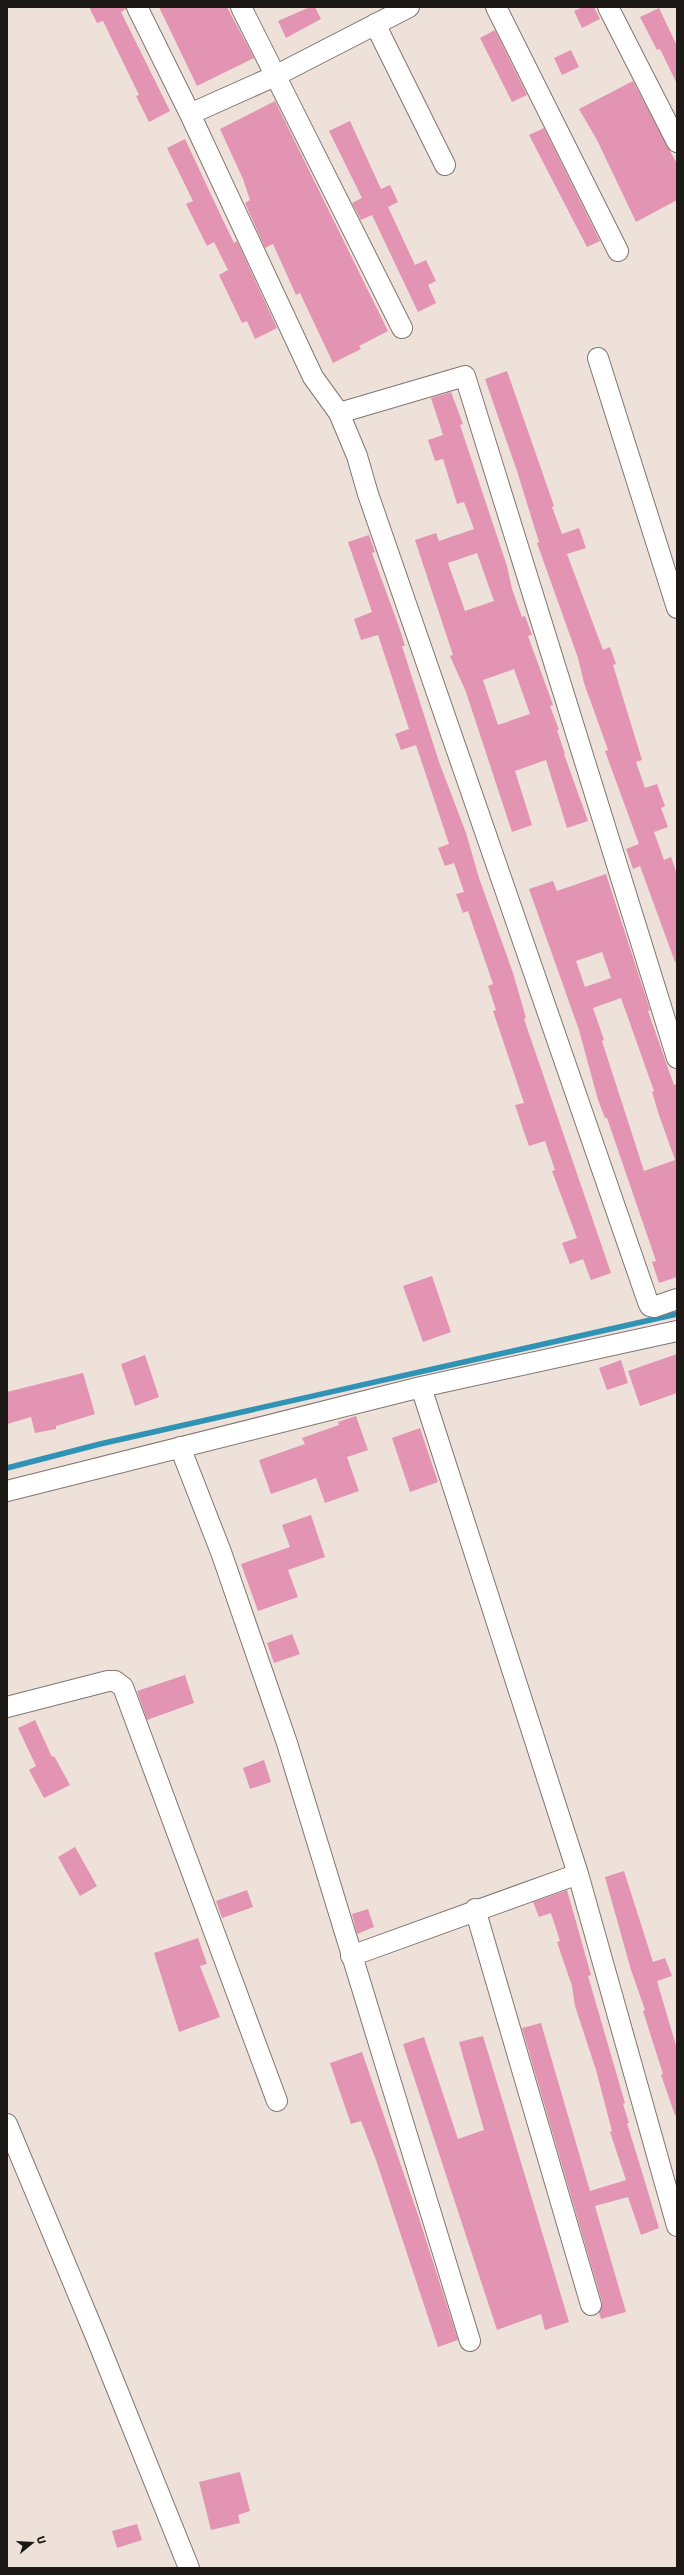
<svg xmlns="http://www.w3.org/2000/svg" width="684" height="2575" font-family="Jost,sans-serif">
  <rect width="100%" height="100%" fill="#ede1da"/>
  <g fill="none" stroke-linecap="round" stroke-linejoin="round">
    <path stroke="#3093b5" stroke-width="5.5" d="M7,1468L100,1444L677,1314"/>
  </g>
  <path fill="#e394b2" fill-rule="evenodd" d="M89,7H126V9L121,12L170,111L149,122L136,96L139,95L103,21L97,23Z
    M159,7H227L254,58L197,86Z
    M310,7H315L321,19L286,38L278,21Z
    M583,7H594L600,19L582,28L574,11Z
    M659,8L677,46V84L660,49L657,50L640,17Z
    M495,30L527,95L512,102L480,38Z
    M571,50L579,67L562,75L554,58Z
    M633,81L677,164V200L636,222L597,140L579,109Z
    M275,101L388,331L359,346L361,349L333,363L300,293L296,295L273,244L265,248L245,203L250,200L243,179L220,129Z
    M350,121L381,189L390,185L398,202L388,207L415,265L426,260L436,281L428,285L436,303L418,312L372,215L361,220L352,203L362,198L329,131Z
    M544,128L600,241L587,247L529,135Z
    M185,139L222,218L234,243L237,241L277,328L255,339L247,321L242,323L219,275L228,270L214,242L207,246L186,204L193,201L167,148Z
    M507,371L554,506L552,507L562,534L579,528L586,548L567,554L603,650L610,647L616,664L613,665L642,760L636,762L645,788L657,784L665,806L661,808L668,827L654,832L664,860L671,857L677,874V962H675L640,866L633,869L626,849L639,844L605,751L608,750L584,683L578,658L537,543L539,542L517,471L485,379Z
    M451,392L463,424L460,425L507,566L512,589L522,617L525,616L532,635L528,636L553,705L550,706L559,730H557L565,754H564L588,821L567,828L546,760L515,771L532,825L512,832L466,692L450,656L453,655L415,540L436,533L439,541L474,529L464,502L457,504L443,459L435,461L428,440L443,435L431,398ZM477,553L494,601L465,611L448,563ZM514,669L530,714L498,725L483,680Z
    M369,535L375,552L372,553L399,627L405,646H402L439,762L466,833L479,878L513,973L526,1018L524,1019L611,1273L591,1280L583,1259L570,1264L562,1243L577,1238L552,1171L555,1170L545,1141L529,1146L523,1129L515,1105L524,1103L493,1011L496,1010L488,986L493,984L468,911L463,913L456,894L464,892L454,863L445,866L438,848L449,844L416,745L401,750L395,734L409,729L378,635L361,640L354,619L372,612L348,542Z
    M606,874L650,1010L648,1011L674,1085L677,1084V1277L659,1283L652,1262L656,1261L607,1118H605L598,1100L579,1030L529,889L553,881L557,891ZM602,952L611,978L585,987L576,961ZM621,998L654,1091L652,1092L659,1115L675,1160L644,1171L602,1041L604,1040L593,1008Z
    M432,1276L451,1332L423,1342L403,1286Z
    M677,1354V1393L640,1406L628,1371Z
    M145,1355L159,1397L135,1406L121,1364Z
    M621,1360L628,1383L607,1390L599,1368Z
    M83,1373L95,1414L56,1426V1429L35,1433L31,1417L7,1424V1392Z
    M356,1416L368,1450L347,1457L359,1491L325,1503L316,1478L271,1494L259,1460L305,1444L302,1438L339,1425L338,1422Z
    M420,1428L438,1482L410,1492L392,1438Z
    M311,1515L325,1557L288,1570L298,1597L258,1611L241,1564L290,1547L282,1525Z
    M292,1634L300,1654L274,1663L267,1643Z
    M185,1675L194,1703L147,1720L137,1691Z
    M35,1720L52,1757L54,1756L70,1785L44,1798L29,1770L36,1766L18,1728Z
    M264,1760L271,1782L250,1789L243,1768Z
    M75,1847L97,1886L80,1896L58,1857Z
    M624,1871L653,1962L665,1958L672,1976L657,1981L677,2049V2115H675L661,2075L663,2074L643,2011L645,2010L631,1970L605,1877Z
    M247,1890L253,1907L222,1918L216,1901Z
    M567,1890L591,1975L588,1976L625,2103L623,2104L629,2123H627L659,2228L641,2235L628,2197L595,2206L626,2312L601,2319L599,2313L602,2302L522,2028L541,2023L590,2191L626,2180L610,2132L612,2131L596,2070L575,2006L572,1986L557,1942L560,1941L551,1913L539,1917L533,1902Z
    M368,1909L374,1927L357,1934L352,1914Z
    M198,1938L207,1964L200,1966L220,2017L179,2032L154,1953Z
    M483,2036L569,2322L545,2330L541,2314L497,2330L403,2044L424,2037L458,2139L484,2130L459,2042Z
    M362,2052L418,2215L458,2340L438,2347L376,2160L361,2121L351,2124L330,2063Z
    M240,2472L250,2511L238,2515L240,2523L211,2530L199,2482Z
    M137,2524L142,2540L117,2548L112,2531Z"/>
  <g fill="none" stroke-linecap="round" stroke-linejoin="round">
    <defs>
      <path id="minor" d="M137,7L190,114L313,377L339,413L357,456L368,494L648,1302L650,1306L654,1307L677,1299
        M241,7L402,328
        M496,7L618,251
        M608,7L677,142
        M375,24L445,165
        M190,114L275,76L409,7
        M598,358L677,608
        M339,413L465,376L677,1058
        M180,1447L221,1552L287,1743L470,2341
        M7,1491L421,1387L677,1331
        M7,1707L108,1681H115L123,1687L277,2101
        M578,1874L677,2226
        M475,1909L591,2305
        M351,1956L578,1874L421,1387
        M7,2124L96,2337L189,2568"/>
    </defs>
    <use href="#minor" stroke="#827670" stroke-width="22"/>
    <use href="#minor" stroke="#fff" stroke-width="20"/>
  </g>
  <rect width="684" height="2575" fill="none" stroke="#1c1815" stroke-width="16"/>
  <g transform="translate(32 2543) rotate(72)" stroke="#ede1da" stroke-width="3" paint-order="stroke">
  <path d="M0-3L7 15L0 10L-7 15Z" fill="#1c1815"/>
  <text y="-6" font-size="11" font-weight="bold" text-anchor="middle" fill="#1c1815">U</text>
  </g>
</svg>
